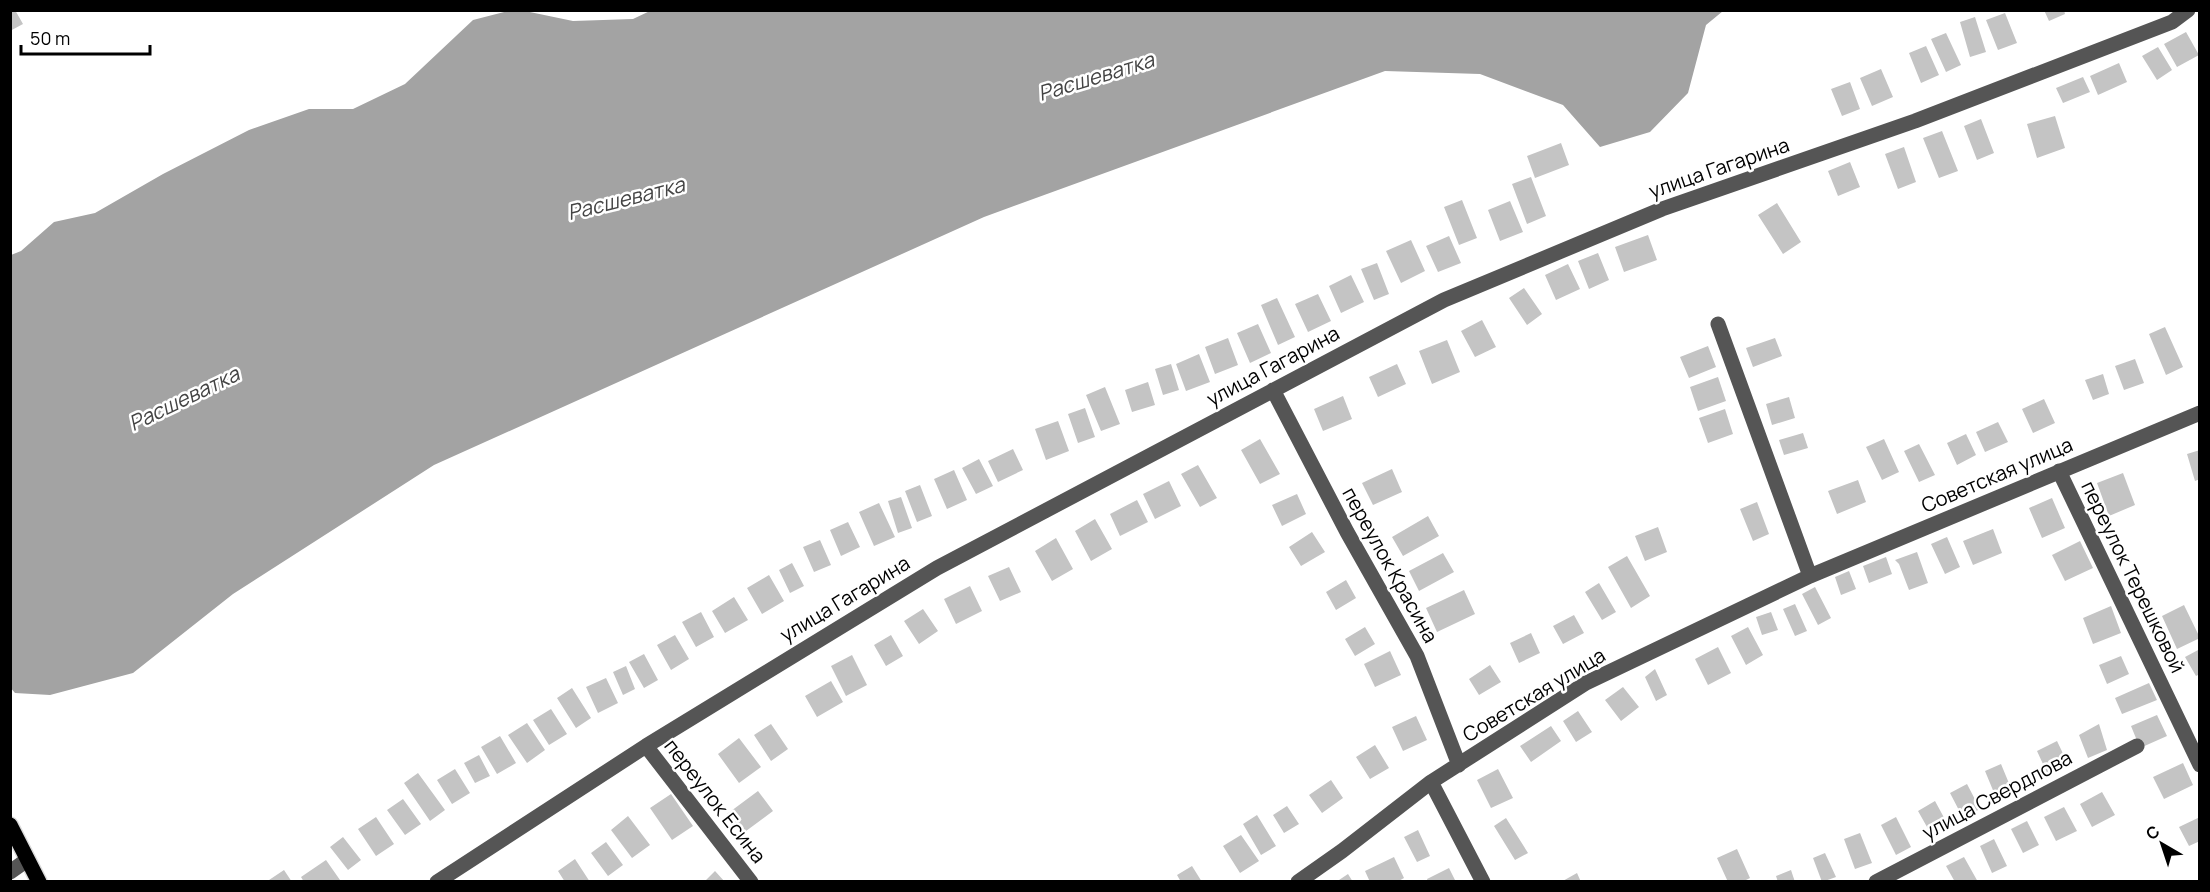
<svg xmlns="http://www.w3.org/2000/svg" width="2210" height="892" font-family="Manrope,sans-serif">
  <rect width="100%" height="100%" fill="#fff"/>
  <path fill="#a3a3a3" d="M508,11H525L573,21L633,19L652,10L1723,11L1706,25L1688,93L1650,132L1600,147L1563,105L1480,74L1385,71L984,217L434,465L233,594L133,673L50,695L15,693L10,687L11,255L21,251L54,222L95,213L163,174L249,130L309,109H353L405,84L473,20Z"/>
  <path fill="#c4c4c4" d="M10,10H15L23,24L10,31Z
    M2044,10H2064L2065,14L2049,21Z
    M2005,13L2017,43L1998,50L1986,20Z
    M1975,17L1986,52L1970,57L1960,22Z
    M2186,32L2199,55L2177,67L2164,44Z
    M1946,33L1961,65L1946,72L1931,39Z
    M1926,46L1939,75L1921,83L1909,53Z
    M2158,47L2172,70L2157,80L2142,56Z
    M2119,63L2127,82L2098,95L2090,76Z
    M1881,69L1893,97L1872,106L1860,78Z
    M2083,77L2090,92L2063,103L2056,88Z
    M1850,82L1860,109L1842,116L1831,89Z
    M2055,116L2065,148L2037,158L2027,124Z
    M1981,119L1994,153L1977,160L1964,126Z
    M1942,131L1958,171L1939,178L1923,138Z
    M1561,143L1569,165L1535,178L1527,156Z
    M1904,147L1916,182L1898,189L1885,154Z
    M1850,162L1860,187L1838,196L1828,171Z
    M1531,177L1546,216L1527,224L1512,184Z
    M1462,200L1477,238L1459,245L1444,207Z
    M1510,201L1523,232L1500,241L1488,210Z
    M1777,203L1801,242L1783,254L1758,215Z
    M1648,235L1657,260L1624,272L1615,247Z
    M1449,236L1461,263L1438,272L1426,246Z
    M1411,240L1425,271L1401,283L1386,251Z
    M1598,253L1609,280L1589,289L1578,261Z
    M1377,263L1389,294L1374,300L1361,269Z
    M1568,264L1580,289L1556,300L1545,275Z
    M1351,275L1364,302L1341,313L1329,286Z
    M1524,288L1542,314L1527,325L1509,298Z
    M1318,294L1331,321L1308,332L1295,304Z
    M1277,298L1295,337L1278,345L1261,305Z
    M1482,320L1496,347L1475,357L1461,331Z
    M1258,324L1271,353L1250,363L1237,333Z
    M2165,327L2183,367L2166,375L2149,334Z
    M1228,338L1238,365L1215,374L1205,347Z
    M1775,338L1782,356L1753,367L1746,348Z
    M1447,340L1460,372L1432,384L1419,351Z
    M1708,346L1716,367L1689,378L1680,357Z
    M1199,354L1210,382L1186,391L1176,364Z
    M2135,359L2144,383L2124,390L2115,366Z
    M1171,364L1179,390L1163,395L1155,369Z
    M1397,364L1406,384L1378,397L1369,377Z
    M2103,374L2109,394L2093,400L2085,380Z
    M1718,377L1726,401L1698,411L1690,387Z
    M1148,382L1155,405L1132,412L1125,390Z
    M1105,387L1120,424L1101,431L1086,395Z
    M1343,396L1352,419L1323,431L1314,409Z
    M1789,397L1795,418L1772,425L1766,404Z
    M2044,399L2055,423L2033,433L2022,409Z
    M1085,408L1095,437L1078,443L1068,414Z
    M1725,409L1733,434L1708,443L1699,418Z
    M1058,421L1069,451L1046,460L1035,429Z
    M1998,422L2008,442L1985,452L1976,432Z
    M1803,433L1808,448L1784,455L1779,440Z
    M1966,434L1976,455L1957,465L1947,443Z
    M1260,439L1280,474L1260,484L1241,450Z
    M1884,439L1899,472L1882,480L1866,447Z
    M1919,444L1935,475L1919,482L1904,451Z
    M1013,449L1023,470L998,482L988,461Z
    M2200,450V479L2195,481L2187,454Z
    M979,459L993,486L976,494L962,468Z
    M1198,465L1217,498L1200,507L1181,474Z
    M1392,469L1402,492L1373,505L1362,483Z
    M954,470L967,500L947,509L934,479Z
    M2123,473L2135,505L2109,516L2097,483Z
    M1858,480L1866,502L1837,514L1828,491Z
    M1169,481L1181,506L1155,519L1143,494Z
    M920,485L932,516L917,522L905,491Z
    M1297,494L1306,514L1282,526L1272,505Z
    M901,497L912,528L898,533L888,501Z
    M2052,498L2065,528L2042,538L2029,508Z
    M1137,500L1148,522L1120,536L1110,514Z
    M1757,502L1769,534L1753,541L1740,509Z
    M879,503L895,537L874,546L859,512Z
    M1428,516L1439,536L1403,556L1392,537Z
    M1095,519L1112,549L1091,561L1075,531Z
    M848,522L860,547L841,556L830,530Z
    M1658,527L1667,552L1645,561L1635,536Z
    M1993,529L2002,553L1973,565L1963,541Z
    M1312,532L1325,552L1301,566L1289,547Z
    M1947,537L1960,567L1945,574L1931,544Z
    M1056,538L1073,569L1052,581L1035,551Z
    M820,540L831,565L814,572L803,547Z
    M2080,541L2093,568L2065,581L2052,555Z
    M1917,552L1928,583L1909,590L1899,564L1895,560Z
    M1443,553L1454,572L1419,591L1409,571Z
    M1627,556L1650,596L1631,608L1608,567Z
    M1886,557L1892,574L1869,583L1863,566Z
    M792,563L804,586L790,593L779,570Z
    M1009,567L1021,592L1000,601L988,576Z
    M1849,571L1856,589L1841,595L1835,577Z
    M769,575L784,601L762,614L747,588Z
    M1346,580L1356,598L1336,610L1326,592Z
    M1599,583L1616,612L1602,620L1585,592Z
    M970,586L982,611L956,624L944,599Z
    M1815,587L1831,618L1818,625L1802,594Z
    M1464,590L1475,614L1437,632L1426,608Z
    M734,597L748,620L725,633L712,611Z
    M1795,604L1807,631L1795,636L1783,609Z
    M2184,605L2200,638L2177,649L2162,616Z
    M2111,606L2121,633L2093,644L2083,618Z
    M923,609L938,631L919,644L904,621Z
    M701,612L714,637L696,647L682,622Z
    M1771,612L1778,630L1762,635L1756,617Z
    M1574,615L1584,633L1563,644L1553,626Z
    M1365,627L1375,644L1355,656L1345,639Z
    M1748,627L1763,655L1746,665L1731,636Z
    M1531,633L1540,653L1519,663L1510,643Z
    M675,635L689,659L671,670L657,645Z
    M891,635L903,656L886,666L874,645Z
    M1718,647L1731,673L1708,685L1695,659Z
    M2200,649V674L2196,676L2185,657Z
    M1390,651L1401,675L1375,687L1364,664Z
    M644,654L658,680L644,688L629,662Z
    M852,655L867,685L846,696L831,666Z
    M2121,656L2129,674L2107,684L2099,665Z
    M1490,665L1501,682L1479,695L1469,679Z
    M626,666L635,689L623,695L613,672Z
    M1655,669L1667,695L1656,701L1645,677Z
    M606,678L618,703L598,713L586,687Z
    M831,681L843,702L817,717L805,696Z
    M2149,683L2157,700L2122,714L2115,698Z
    M1623,687L1639,707L1621,721L1605,700Z
    M572,688L591,718L576,728L557,698Z
    M551,709L567,734L549,745L533,720Z
    M1578,711L1592,732L1576,742L1563,721Z
    M2157,715L2167,736L2140,748L2131,726Z
    M1416,716L1427,740L1403,751L1392,727Z
    M527,723L545,750L527,763L508,735Z
    M771,724L788,749L771,761L754,735Z
    M2099,724L2107,750L2088,758L2079,735Z
    M1551,726L1561,741L1531,762L1520,746Z
    M500,736L516,763L497,774L481,747Z
    M739,738L761,767L739,783L718,754Z
    M2057,741L2069,766L2048,775L2037,751Z
    M1375,745L1389,768L1370,779L1356,757Z
    M479,755L490,776L475,783L464,763Z
    M2183,763L2193,785L2164,799L2153,777Z
    M2001,764L2013,793L1997,800L1985,771Z
    M455,769L470,793L452,804L437,780Z
    M1498,769L1513,798L1491,808L1477,780Z
    M418,773L445,810L430,821L404,783Z
    M1331,780L1343,798L1322,813L1309,795Z
    M1967,784L1980,809L1963,818L1950,793Z
    M758,791L773,811L742,834L727,814Z
    M2102,792L2115,815L2092,827L2080,804Z
    M671,794L693,826L672,840L650,808Z
    M403,799L421,824L405,835L387,810Z
    M1935,801L1948,825L1931,834L1918,811Z
    M1287,806L1299,824L1284,833L1273,815Z
    M2064,807L2077,831L2056,841L2044,817Z
    M1257,815L1276,846L1261,855L1243,824Z
    M628,816L650,845L632,858L611,830Z
    M376,817L394,844L376,856L358,829Z
    M1896,817L1911,847L1896,855L1881,825Z
    M2200,817V841L2189,846L2179,827Z
    M1506,818L1528,853L1515,860L1494,826Z
    M2027,821L2039,845L2023,853L2011,829Z
    M1418,830L1430,856L1417,862L1404,837Z
    M1860,833L1872,863L1855,869L1844,839Z
    M1241,835L1259,861L1240,873L1223,846Z
    M343,837L361,860L348,870L330,847Z
    M1994,839L2007,866L1992,873L1980,846Z
    M606,842L623,865L608,876L591,853Z
    M1737,849L1750,878L1742,882H1728L1717,858Z
    M1825,853L1836,877L1822,882L1813,858Z
    M1394,857L1404,878L1397,882H1370L1365,871Z
    M1964,857L1978,882H1955L1946,866Z
    M575,859L590,882H565L558,871Z
    M326,860L340,880L304,882L301,877Z
    M1192,866L1202,882H1181L1177,875Z
    M1449,868L1456,882H1428L1427,879Z
    M284,870L292,882H270L269,880Z
    M1791,870L1795,882H1778L1776,876Z
    M715,871L725,882H704Z
    M1577,873L1581,882H1561Z
    M1348,874L1353,882H1336Z"/>
  <g fill="none" stroke-linecap="round" stroke-linejoin="round">
    <defs>
      <path id="major" d="M10,825L39,882"/>
    </defs>
    <use href="#major" stroke="#dbdbdb" stroke-width="18"/>
    <path stroke="#555" stroke-width="15" d="M1718,324L1810,576
      M1273,390L1347,532L1417,656L1459,765
      M2059,471L2200,765
      M646,746L751,882
      M1431,782L1483,882
      M10,872L27,860
      M437,882L646,746L937,568L1444,300L1662,209L1915,121L2172,22L2188,10
      M1298,882L1342,851L1431,782L1586,683L1810,576L2200,413
      M1876,882L2137,746"/>
    <use href="#major" stroke="#000" stroke-width="15"/>
  </g>
  <g text-anchor="middle" stroke-width="5" stroke-linejoin="round" paint-order="stroke">
    <g font-size="20" fill="#000" stroke="#fff">
      <text transform="translate(1719 168) rotate(-19)" y="7">улица Гагарина</text>
      <text transform="translate(1273 366) rotate(-28)" y="7">улица Гагарина</text>
      <text transform="translate(1997 475) rotate(-23)" y="7">Советская улица</text>
      <text transform="translate(1390 565) rotate(61)" y="7">переулок Красина</text>
      <text transform="translate(2133 577) rotate(64)" y="7">переулок Терешковой</text>
      <text transform="translate(845 599) rotate(-31)" y="7">улица Гагарина</text>
      <text transform="translate(1534 695) rotate(-31)" y="7">Советская улица</text>
      <text transform="translate(1997 795) rotate(-28)" y="7">улица Свердлова</text>
      <text transform="translate(715 801) rotate(52)" y="7">переулок Есина</text>
    </g>
    <g font-size="21" font-style="italic" fill="#444" stroke="#fff">
      <text transform="translate(1096 77) rotate(-17)" y="7">Расшеватка</text>
      <text transform="translate(626 199) rotate(-14)" y="7">Расшеватка</text>
      <text transform="translate(184 399) rotate(-26)" y="7">Расшеватка</text>
    </g>
  </g>
  <rect width="2210" height="892" fill="none" stroke="#000000" stroke-width="24"/>
  <g transform="translate(2162 844) rotate(321)" stroke="#ffffff" stroke-width="4.5" paint-order="stroke">
  <path d="M0-4.5L10 22L0 15L-10 22Z" fill="#000000"/>
  <text y="-9" font-size="16" font-weight="bold" text-anchor="middle" fill="#000000">С</text>
  </g>
  <path d="M21 45v9h129v-9" fill="none" stroke="#000000" stroke-width="3"/>
  <text x="30" y="45" font-size="18" fill="#000000" stroke="#ffffff" stroke-width="4.5" paint-order="stroke">50 m</text>
</svg>
